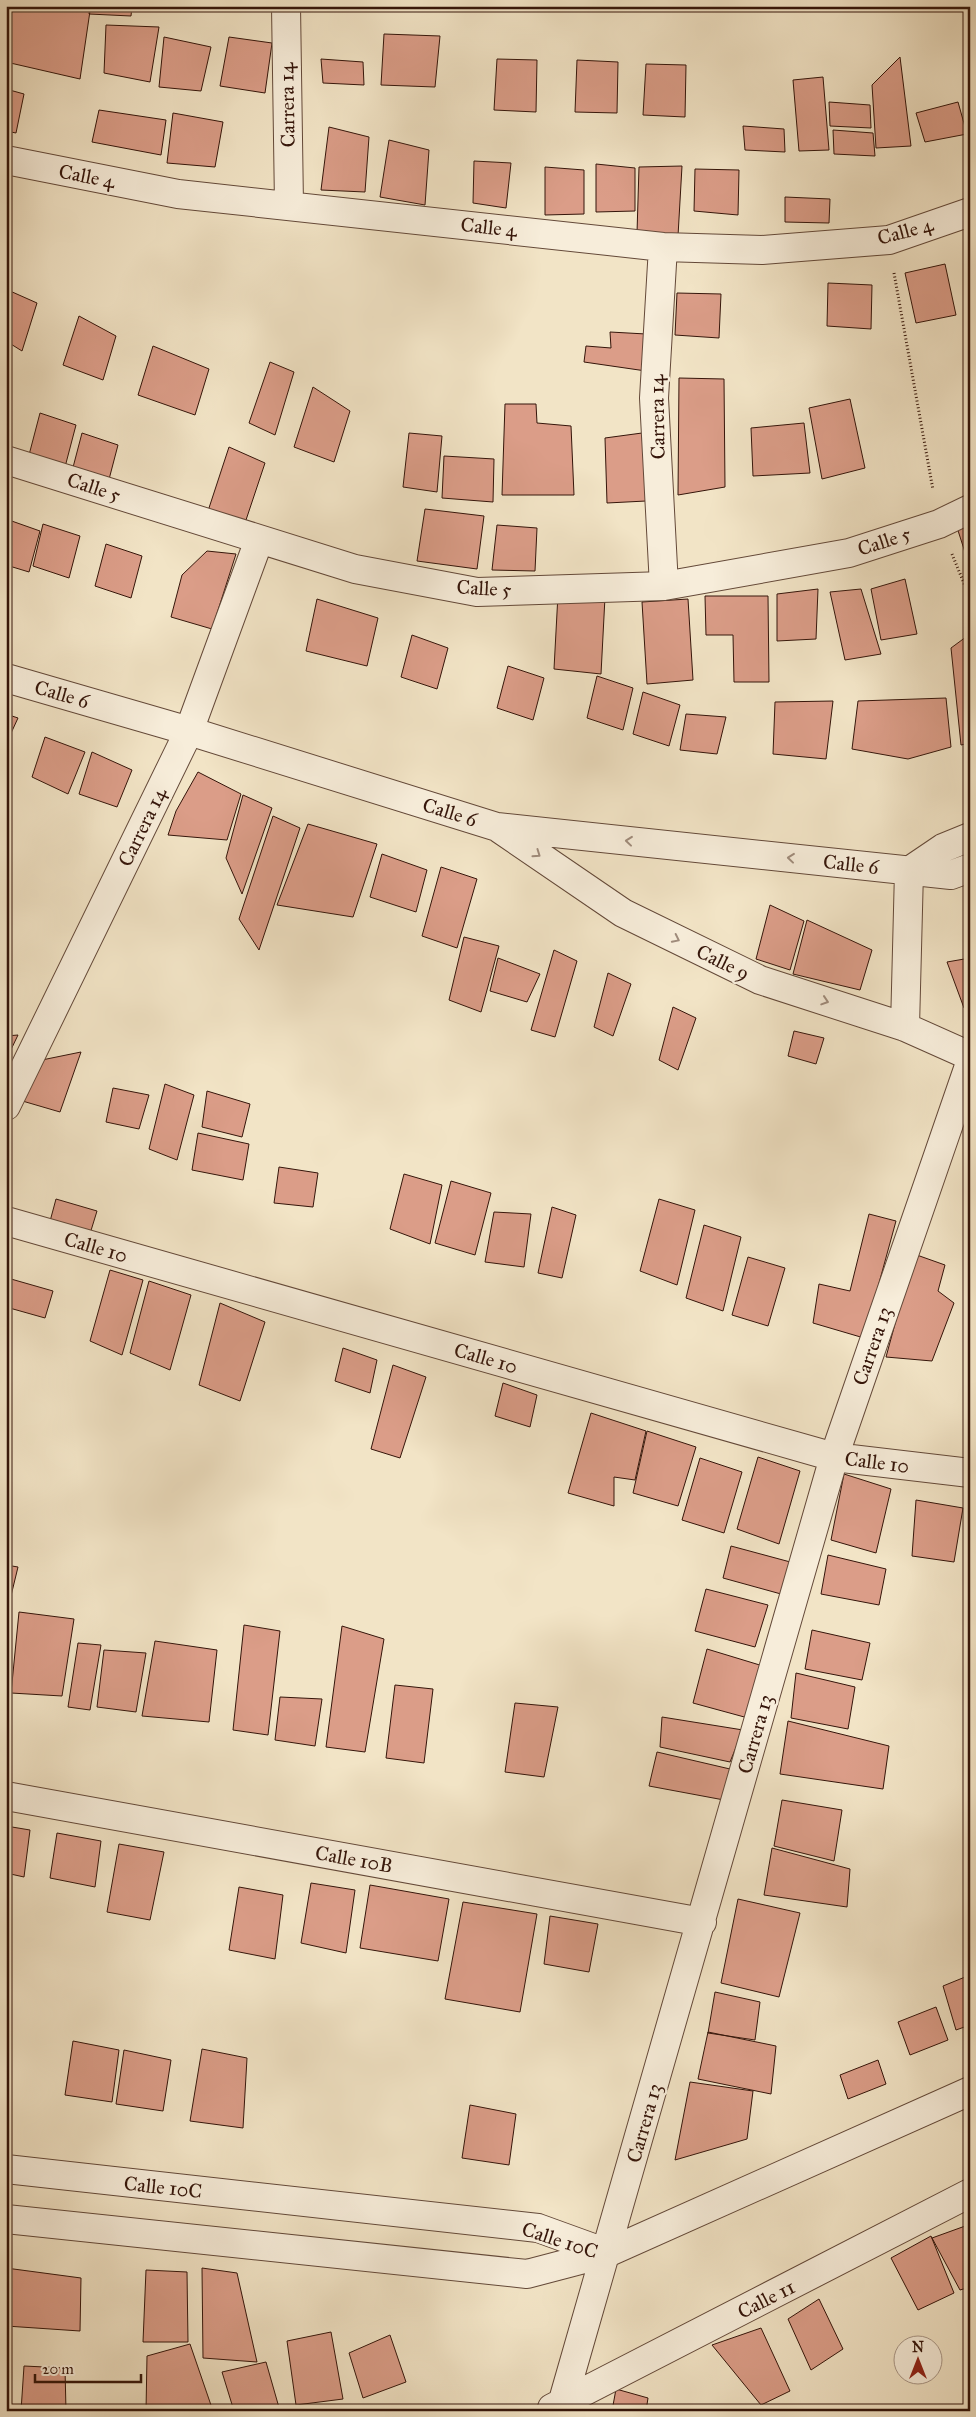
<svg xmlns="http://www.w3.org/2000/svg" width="976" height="2417" font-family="'IM FELL Great Primer',serif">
  <rect width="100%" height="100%" fill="#f2e4c6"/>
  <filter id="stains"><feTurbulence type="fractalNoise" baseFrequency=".004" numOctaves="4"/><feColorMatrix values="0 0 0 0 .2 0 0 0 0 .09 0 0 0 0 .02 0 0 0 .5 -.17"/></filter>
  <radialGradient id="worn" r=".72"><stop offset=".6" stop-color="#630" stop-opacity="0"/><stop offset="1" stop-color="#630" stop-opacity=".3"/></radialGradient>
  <path fill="#db9d88" stroke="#35150a" d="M11,6H53L90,11L80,79L6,62Z
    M90,6H132L131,16L89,14Z
    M270,6V10L226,7V6Z
    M106,25L159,27L150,82L104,73Z
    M384,34L440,36L435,87L381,85Z
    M164,37L211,47L201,91L159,87Z
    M229,37L272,43L265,93L220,86Z
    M900,57L911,146L876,148L872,85Z
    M321,59L363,62L364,85L323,83Z
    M497,59L537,60L536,112L494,110Z
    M577,60L618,62L617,113L575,112Z
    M646,64L686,65L685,117L643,115Z
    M823,77L829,150L799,151L793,80Z
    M6,89L24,94L16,133L6,131Z
    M829,102L870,105L871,128L830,126Z
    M958,102L967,134L925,142L916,113Z
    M99,110L166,120L161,155L92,142Z
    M173,113L223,122L215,167L167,163Z
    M743,126L784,129L785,152L745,150Z
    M329,127L369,137L365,192L321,190Z
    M833,130L873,133L875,156L834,154Z
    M389,140L429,150L425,205L380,197Z
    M474,161L511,163L506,208L473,203Z
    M596,164L635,168V211L596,212Z
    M682,166L678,236L637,233L639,167Z
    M545,167L584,170V214L545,215Z
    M695,169L739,170L738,215L694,211Z
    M785,197L830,199L829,223L785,222Z
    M945,264L956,315L916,323L905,273Z
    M828,283L872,285L871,329L827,326Z
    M10,291L37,303L22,351L6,341V302Z
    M677,293L721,294L719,338L675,335Z
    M79,316L116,336L103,380L63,365Z
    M610,332L646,334V371L584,362L586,346L611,348Z
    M153,346L209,369L195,415L138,395Z
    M270,362L294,372L275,435L249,423Z
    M679,378L724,379L725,487L678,495Z
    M313,387L350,411L334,462L294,447Z
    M850,399L865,468L822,479L809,408Z
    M505,404H536L537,423L571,426L574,495H502Z
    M40,413L76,425L65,467L29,455Z
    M804,423L810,473L753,476L751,428Z
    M82,433L118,445L107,487L71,475Z
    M409,433L442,436L437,492L403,487Z
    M642,433L646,501L607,503L605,438Z
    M229,447L265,463L244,526L207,514Z
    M444,456L494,459L493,502L442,498Z
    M425,509L484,516L477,569L417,561Z
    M970,516V568L954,518Z
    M6,519L40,531L29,572L6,565Z
    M43,524L80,536L69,578L33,566Z
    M497,525L537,528L535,571L492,570Z
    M106,544L142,556L131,598L95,586Z
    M207,551L236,554L212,629L171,617L182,575Z
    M905,579L917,634L881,640L871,589Z
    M818,589L816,639L777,641V594Z
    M861,589L881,654L845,660L830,592Z
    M558,594L605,597L601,674L554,669Z
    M705,596H768L769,682H734L733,635H706Z
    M317,599L378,618L367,666L306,651Z
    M688,599L693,680L647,684L642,602Z
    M970,634V743L961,745L951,648Z
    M412,635L448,648L437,689L401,677Z
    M508,666L544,678L533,720L497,708Z
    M597,676L633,688L623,730L587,718Z
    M643,692L680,705L669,746L633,734Z
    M946,698L951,747L908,759L852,749L858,701Z
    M833,701L826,759L773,754L775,702Z
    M6,714L18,718L6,744Z
    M686,714L726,717L717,754L680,750Z
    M45,737L85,752L68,794L32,777Z
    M92,752L132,770L117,807L79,794Z
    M198,772L241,794L227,840L168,835L176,811Z
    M243,795L272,808L242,894L226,858Z
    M273,816L300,828L259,950L239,919Z
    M308,824L377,844L353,917L277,905Z
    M382,854L427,870L416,912L370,897Z
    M441,867L477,879L457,948L422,936Z
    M770,905L804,921L790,970L756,959Z
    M807,920L872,950L860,990L793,974Z
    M464,937L499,946L481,1012L449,1000Z
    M554,950L577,961L555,1037L531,1030Z
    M498,958L540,974L527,1002L490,991Z
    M970,958V1006L964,1008L947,962Z
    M608,973L631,984L613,1036L594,1027Z
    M673,1007L696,1018L678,1070L659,1060Z
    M794,1031L824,1038L816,1064L788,1056Z
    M18,1035L6,1060V1036Z
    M81,1052L60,1112L19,1100L32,1062Z
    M165,1084L194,1095L177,1160L149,1149Z
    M113,1088L149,1095L139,1129L106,1122Z
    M207,1091L250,1104L242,1137L202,1127Z
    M198,1133L249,1144L243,1180L192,1170Z
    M279,1167L318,1173L313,1207L274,1203Z
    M404,1174L442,1185L430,1244L390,1229Z
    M451,1181L491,1193L475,1255L435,1243Z
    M56,1199L97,1211L89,1237L49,1225Z
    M659,1199L695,1210L677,1285L640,1271Z
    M552,1207L576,1215L562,1278L538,1273Z
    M494,1212L531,1214L524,1267L485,1262Z
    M869,1214L896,1221L864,1338L813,1323L819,1284L850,1291Z
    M704,1225L741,1237L723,1311L686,1298Z
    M914,1254L945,1265L938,1291L954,1303L932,1361L886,1357Z
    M748,1257L785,1268L768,1326L732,1315Z
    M110,1270L143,1280L122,1355L90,1341Z
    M11,1279L53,1291L45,1318L6,1307V1297Z
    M149,1281L191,1295L170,1370L130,1353Z
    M220,1303L265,1322L240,1401L199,1385Z
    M343,1348L377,1360L370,1393L335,1381Z
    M393,1365L426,1377L400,1458L371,1449Z
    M503,1383L537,1395L530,1427L495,1416Z
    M591,1413L646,1431L635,1480L614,1477V1506L568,1493Z
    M647,1431L696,1447L678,1506L633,1493Z
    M758,1457L800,1471L779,1544L737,1529Z
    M700,1458L742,1472L724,1533L682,1520Z
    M844,1474L891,1489L876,1553L831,1540Z
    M916,1500L963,1508L954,1562L912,1556Z
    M731,1546L794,1563L781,1594L723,1578Z
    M828,1555L886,1569L879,1605L821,1594Z
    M6,1565L18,1567L9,1604L6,1603Z
    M706,1589L768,1605L755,1647L695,1631Z
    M19,1612L74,1619L62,1696L11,1693Z
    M244,1625L280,1631L268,1735L233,1730Z
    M342,1626L384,1639L365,1752L326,1747Z
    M812,1630L870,1643L862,1680L805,1669Z
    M155,1641L217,1650L209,1722L142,1716Z
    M78,1643L101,1645L90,1710L68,1707Z
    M707,1649L763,1666L748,1718L693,1703Z
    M104,1650L146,1653L136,1712L97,1707Z
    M796,1673L855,1687L848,1729L791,1718Z
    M395,1685L433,1689L424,1763L386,1758Z
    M280,1697L322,1699L315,1746L275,1740Z
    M515,1703L558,1707L544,1777L505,1772Z
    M662,1717L743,1730L730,1762L660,1747Z
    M788,1721L889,1746L883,1789L780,1774Z
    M657,1752L730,1769L724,1800L649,1786Z
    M782,1800L842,1810L834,1861L774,1846Z
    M6,1826L30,1830L24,1877L6,1873Z
    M57,1833L101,1841L95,1887L50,1878Z
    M119,1844L164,1852L150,1920L107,1912Z
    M772,1848L850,1869L847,1907L764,1895Z
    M311,1883L355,1890L346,1953L301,1943Z
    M370,1885L449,1899L438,1961L360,1948Z
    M239,1887L283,1895L275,1959L229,1950Z
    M738,1899L800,1913L779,1997L721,1983Z
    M463,1902L537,1914L520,2012L445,1999Z
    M550,1916L598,1924L589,1972L544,1964Z
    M970,1975V2025L956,2030L943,1986Z
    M715,1992L760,2002L755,2040L708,2033Z
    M936,2007L948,2040L910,2055L898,2022Z
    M708,2032L776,2046L771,2094L698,2079Z
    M73,2041L119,2050L112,2102L65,2095Z
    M202,2049L247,2058L243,2128L190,2121Z
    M124,2050L171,2060L163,2111L116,2104Z
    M878,2060L886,2084L848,2099L840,2075Z
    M690,2082L753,2091L747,2139L675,2160Z
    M470,2105L516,2114L509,2165L462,2158Z
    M968,2225L970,2230V2287L960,2290L932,2238Z
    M931,2236L954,2293L918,2310L891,2258Z
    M6,2268L81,2278L80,2331L6,2326Z
    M202,2268L237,2273L257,2362L203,2358Z
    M146,2270L187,2272L188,2342H143Z
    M819,2299L843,2349L811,2370L788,2319Z
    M761,2328L790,2391L761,2405L712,2345Z
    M331,2332L343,2399L296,2405L287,2341Z
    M390,2335L406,2382L363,2398L349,2353Z
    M190,2344L213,2411H146L147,2356Z
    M266,2362L280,2411H234L222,2372Z
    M24,2366L65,2368L66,2411H21Z
    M616,2389L648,2398L646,2411H612Z"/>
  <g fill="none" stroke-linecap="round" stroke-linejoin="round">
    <defs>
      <path id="minor" d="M286,6L289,205
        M6,160L178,194L663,247L762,250L889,240L970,212
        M663,247L654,398L664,586
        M6,460L355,569L477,592L664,586L849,553L939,524L970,509
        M6,1106L189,731L259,540
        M6,1221L834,1457L970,1473
        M6,1796L702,1922
        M6,2169L538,2228L607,2253
        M6,2219L527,2274L607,2253L970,2091
        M552,2408L970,2193
        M560,2411L834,1457L970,1063"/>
      <path id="tertiary" d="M6,678L189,731L497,827L951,875L970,868
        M500,829L623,913L760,980L905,1027L970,1056
        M909,871L943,848L970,837
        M905,1027L909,871"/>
    </defs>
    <use href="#minor" stroke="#644939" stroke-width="30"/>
    <use href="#tertiary" stroke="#644939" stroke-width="30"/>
    <path stroke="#35150a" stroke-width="3" stroke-dasharray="1 2.5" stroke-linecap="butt" d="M894,273L933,490
      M952,554L970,598"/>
    <use href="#minor" stroke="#f7edda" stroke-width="28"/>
    <use href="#tertiary" stroke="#f7edda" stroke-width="28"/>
  </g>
  <defs><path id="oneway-chevron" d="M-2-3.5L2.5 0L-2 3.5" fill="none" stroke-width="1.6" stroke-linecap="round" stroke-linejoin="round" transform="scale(1.25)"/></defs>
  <g stroke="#a08c7c">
    <use href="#oneway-chevron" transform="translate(629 841) rotate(-174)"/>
    <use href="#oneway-chevron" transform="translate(537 854) rotate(35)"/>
    <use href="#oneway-chevron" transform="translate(791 858) rotate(-174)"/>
    <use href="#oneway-chevron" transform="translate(676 939) rotate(26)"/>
    <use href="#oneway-chevron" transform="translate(825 1001) rotate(18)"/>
  </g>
  <g text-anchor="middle" stroke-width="5" stroke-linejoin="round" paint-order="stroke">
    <g font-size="20" fill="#35150a" stroke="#f7edda">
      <text transform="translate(287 105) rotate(-91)" y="7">Carrera 14</text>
      <text transform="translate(87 176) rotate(11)" y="7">Calle 4</text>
      <text transform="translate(489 227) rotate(6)" y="7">Calle 4</text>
      <text transform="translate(905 231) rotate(-15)" y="7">Calle 4</text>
      <text transform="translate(657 417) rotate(-91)" y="7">Carrera 14</text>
      <text transform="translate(94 487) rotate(18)" y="7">Calle 5</text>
      <text transform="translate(884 541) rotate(-18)" y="7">Calle 5</text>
      <text transform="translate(484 588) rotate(3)" y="7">Calle 5</text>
      <text transform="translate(62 694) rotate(16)" y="7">Calle 6</text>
      <text transform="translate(450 812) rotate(17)" y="7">Calle 6</text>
      <text transform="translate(142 827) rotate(-64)" y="7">Carrera 14</text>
      <text transform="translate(851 864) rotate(6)" y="7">Calle 6</text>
      <text transform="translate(723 962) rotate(26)" y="7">Calle 9</text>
      <text transform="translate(96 1247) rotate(16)" y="7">Calle 10</text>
      <text transform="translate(872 1346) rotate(-71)" y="7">Carrera 13</text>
      <text transform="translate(486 1358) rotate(16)" y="7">Calle 10</text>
      <text transform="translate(877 1462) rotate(7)" y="7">Calle 10</text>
      <text transform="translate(755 1734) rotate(-74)" y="7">Carrera 13</text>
      <text transform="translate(354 1859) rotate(10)" y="7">Calle 10B</text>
      <text transform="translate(644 2123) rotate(-74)" y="7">Carrera 13</text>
      <text transform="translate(163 2187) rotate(6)" y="7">Calle 10C</text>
      <text transform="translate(560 2240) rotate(18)" y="7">Calle 10C</text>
      <text transform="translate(766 2299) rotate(-27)" y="7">Calle 11</text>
    </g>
  </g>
  <rect width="976" height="2417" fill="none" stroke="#f2e4c6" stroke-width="25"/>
  <rect x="8" y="8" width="961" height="2402" fill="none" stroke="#35150a" stroke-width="2.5"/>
  <rect x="12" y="12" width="951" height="2392" fill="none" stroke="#35150a"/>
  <g transform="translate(918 2360)"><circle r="24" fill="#f7edda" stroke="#a99787"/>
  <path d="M0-4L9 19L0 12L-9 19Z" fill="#8f2418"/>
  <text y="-8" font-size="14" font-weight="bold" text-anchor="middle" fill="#35150a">N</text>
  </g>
  <path d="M35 2374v8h106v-8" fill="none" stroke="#35150a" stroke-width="2.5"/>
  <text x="42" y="2374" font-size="15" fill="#35150a" stroke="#f7edda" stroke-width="4" paint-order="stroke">20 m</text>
  <rect width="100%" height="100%" filter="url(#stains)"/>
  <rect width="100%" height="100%" fill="url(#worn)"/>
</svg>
